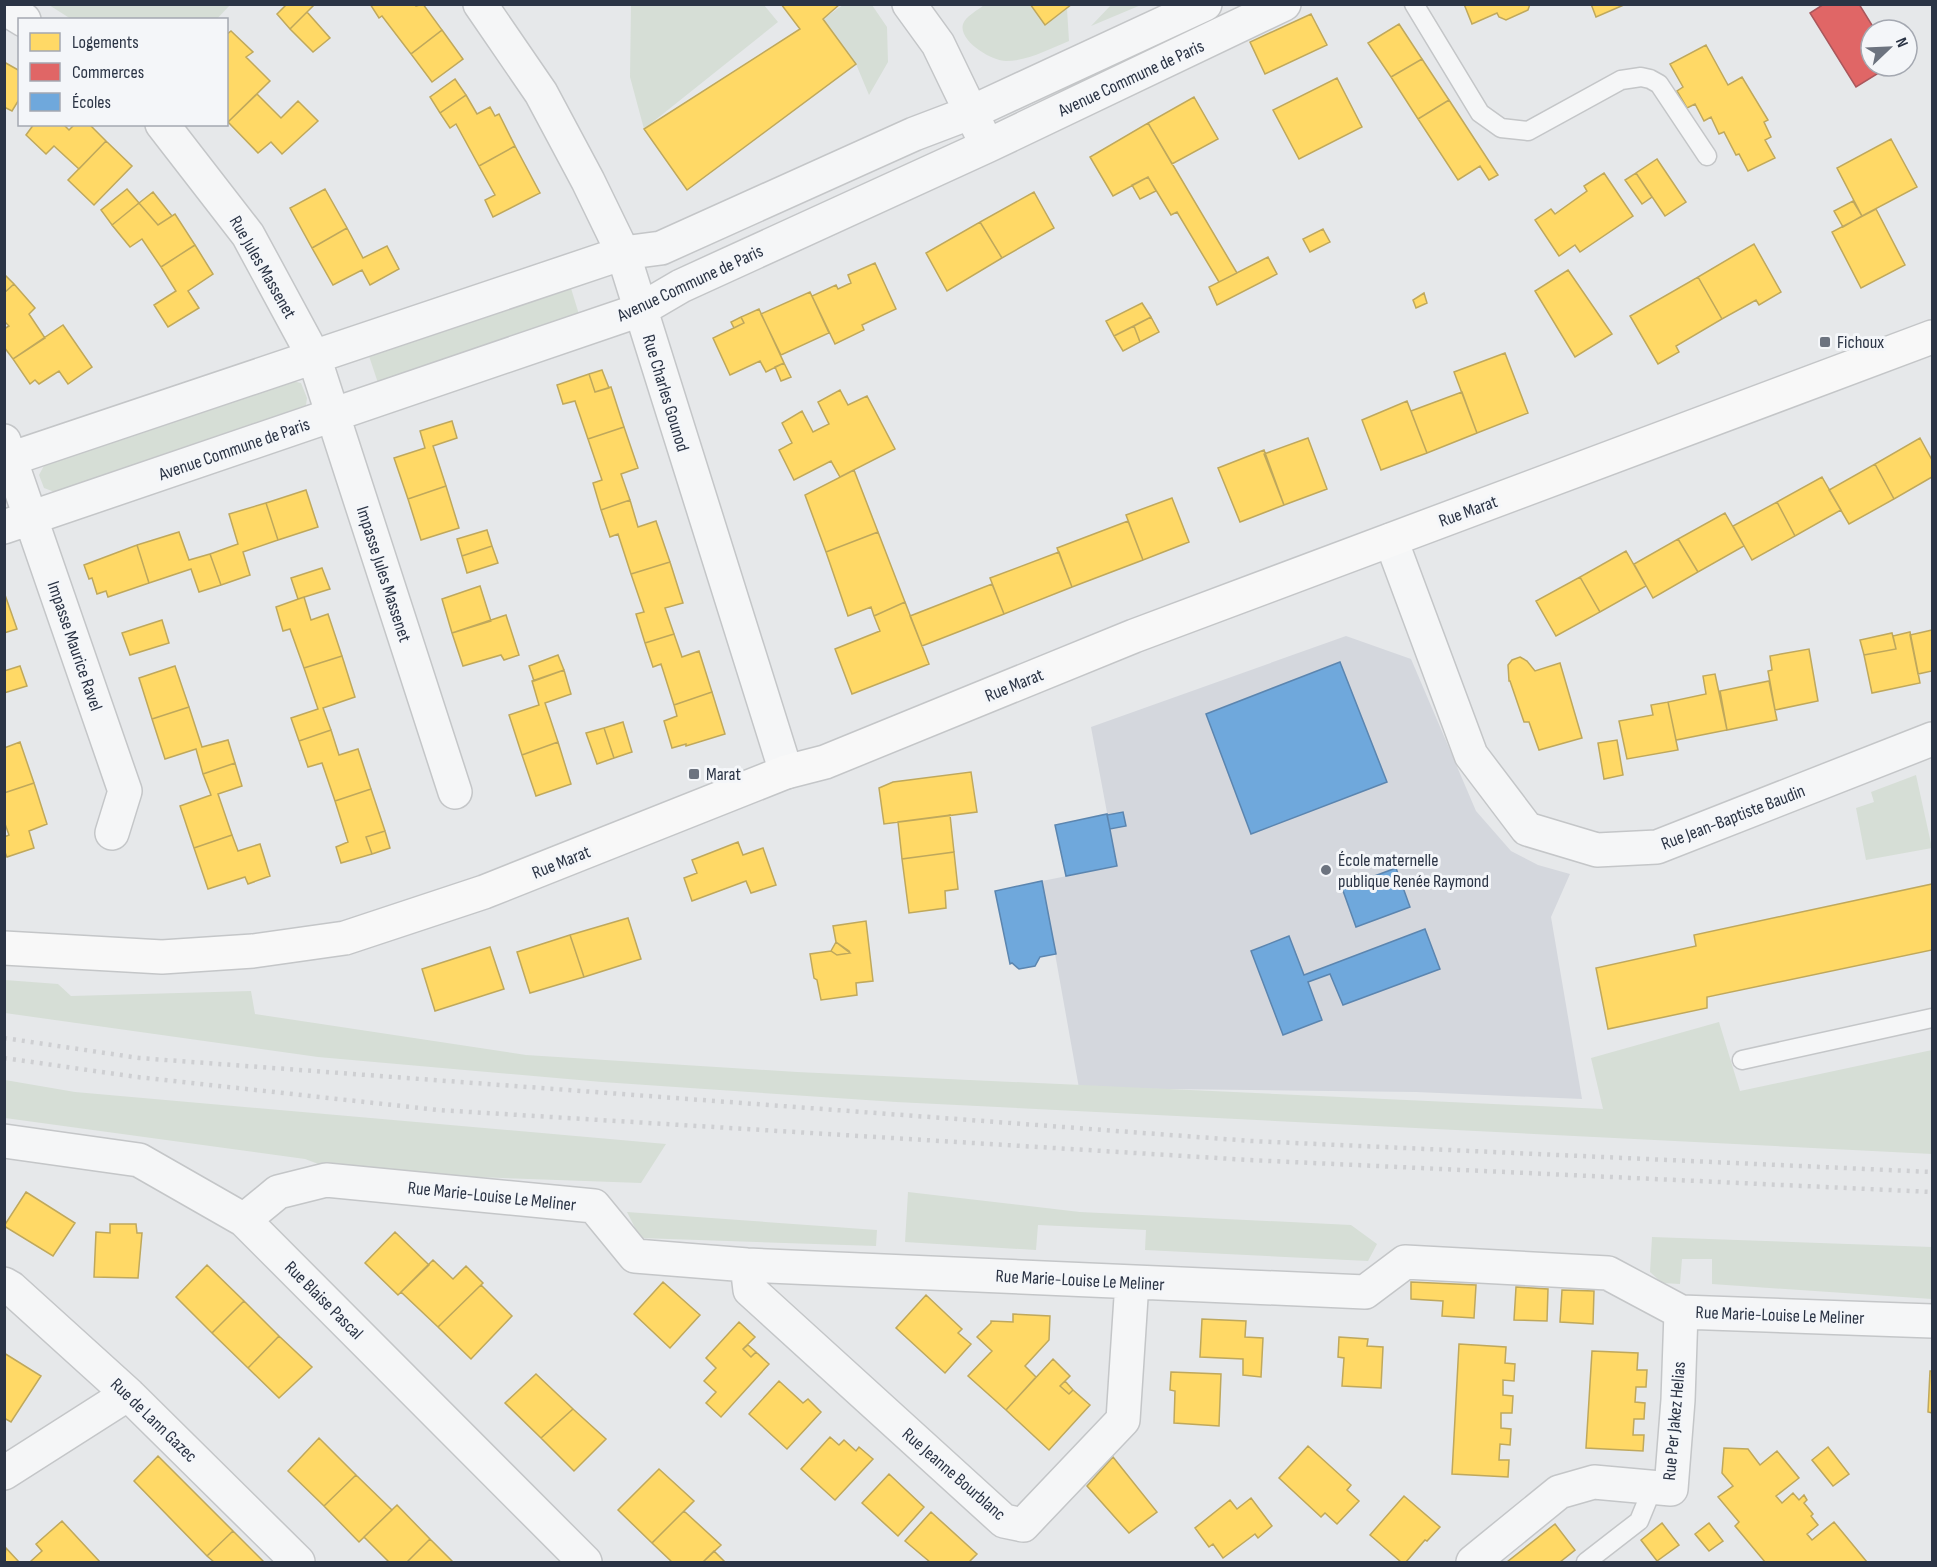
<svg xmlns="http://www.w3.org/2000/svg" width="1937" height="1567" font-family="'Sofia Sans Condensed',sans-serif">
  <rect width="100%" height="100%" fill="#e6e8ea"/>
  <path fill="#d4d7dd" d="M1346,636L1411,659L1476,811L1511,851L1538,865L1570,874L1551,917L1582,1099L1416,1092L1079,1088L1042,881L1117,866L1091,727Z"/>
  <path fill="#d6ded6" d="M1112,4H1141V5L1091,26Z
    M49,5H230L216,20L71,19Z
    M631,5H764L778,22L644,129L630,77Z
    M843,5H872L887,27L888,62L869,95L856,64L823,19Z
    M984,5H1030L1045,25L1067,9L1069,41C1049,49 1028,61 1006,61C992,61 958,41 963,24C966,16 978,10 984,5Z
    M570,285L581,321L379,386L367,350Z
    M288,380L301,383L307,398L305,412L60,494L44,488L39,475L47,460Z
    M1916,775L1932,848L1866,860L1856,808L1874,802L1871,792Z
    M5,980L58,984L71,996L251,991L255,1014L526,1055L797,1072L1603,1109L1591,1058L1719,1022L1740,1091L1932,1050V1154L896,1102L602,1082L318,1057L5,1013Z
    M5,1080L75,1092L666,1144L641,1183L340,1172L305,1159L5,1118Z
    M908,1192L1080,1212L1351,1225L1377,1244L1368,1261L1145,1250L1146,1230L1038,1225L1036,1250L905,1242Z
    M627,1212L877,1230L876,1246L640,1238Z
    M1652,1237L1932,1247V1299L1712,1284V1259H1682L1680,1284L1662,1283L1650,1272Z"/>
  <path fill="#ffd966" stroke="#bfa85c" stroke-width="1.5" d="M287,4H315L290,29L277,14Z
    M370,4H415L416,6L423,4L442,30L411,54L382,16L379,18Z
    M781,4H840L823,19L856,64L687,190L644,129L800,29Z
    M1030,4H1072L1045,25Z
    M1464,4H1530L1528,10L1506,20L1499,17L1497,13L1472,24Z
    M1591,4H1626L1596,17Z
    M307,12L330,38L313,52L290,29Z
    M1311,14L1327,45L1265,74L1250,42Z
    M1399,24L1422,59L1391,77L1368,43Z
    M442,30L463,59L432,82L411,54Z
    M231,31L253,52L246,57L270,81L228,122L226,120V35Z
    M1706,45L1728,85L1742,77L1768,120L1764,122L1771,137L1765,140L1775,158L1748,171L1739,154L1736,155L1724,132L1719,134L1711,117L1704,121L1695,104L1687,108L1677,91L1683,87L1670,64Z
    M1422,59L1449,100L1418,119L1391,77Z
    M4,62L20,71V98L12,111L4,107Z
    M1337,78L1362,127L1299,159L1273,110Z
    M455,79L466,95L440,113L430,97Z
    M257,94L281,118L298,101L318,121L282,154L271,142L258,153L228,122Z
    M466,95L477,114L490,107L495,116L499,114L515,146L479,166L456,124L450,128L440,113Z
    M1194,97L1218,139L1172,164L1148,123Z
    M1449,100L1498,175L1489,180L1480,166L1458,180L1418,119Z
    M1148,123L1237,273L1219,282L1177,212L1171,215L1148,177L1113,196L1090,157Z
    M34,124H63L69,130L75,124H89L106,141L79,169L54,146L46,154L26,135Z
    M1891,139L1917,187L1862,216L1837,168Z
    M106,141L132,166L94,205L68,180Z
    M515,146L540,193L493,217L485,200L495,195L479,166Z
    M1657,159L1686,202L1665,216L1636,173Z
    M1604,173L1633,216L1580,252L1575,245L1559,256L1535,220L1551,209L1555,214L1587,191L1584,186Z
    M1636,173L1652,197L1642,204L1625,180Z
    M1148,177L1156,191L1140,199L1132,185Z
    M127,189L139,203L112,225L101,210Z
    M325,189L347,228L312,248L290,208Z
    M153,192L172,216L158,225L139,203Z
    M1034,192L1054,228L1002,258L980,222Z
    M1853,201L1862,216L1843,227L1834,211Z
    M139,203L158,225L175,214L195,245L161,267L142,239L130,247L112,225Z
    M1876,209L1905,265L1861,288L1832,232Z
    M980,222L1002,258L947,291L926,253Z
    M347,228L363,258L387,246L399,269L370,285L362,270L333,285L312,248Z
    M1323,229L1330,242L1310,252L1303,239Z
    M1754,244L1781,292L1759,305L1756,300L1722,319L1698,277Z
    M195,245L213,274L188,291L199,308L168,327L154,305L176,291L161,267Z
    M1268,257L1277,274L1217,305L1209,287Z
    M875,263L896,309L862,325L864,330L835,344L812,296L836,285L838,289L851,283L848,275Z
    M1568,270L1612,334L1575,357L1535,291Z
    M4,274L14,284L4,293Z
    M1698,277L1722,319L1676,346L1679,352L1658,364L1630,316Z
    M14,284L35,308L29,314L45,338L13,359L4,347V329L9,326L4,321V293Z
    M810,292L829,333L781,355L761,314Z
    M1424,293L1427,303L1416,308L1413,300Z
    M1142,303L1151,317L1114,336L1106,321Z
    M759,309L784,363L766,372L760,361L730,375L713,338L744,323L741,317Z
    M741,317L744,323L734,328L731,322Z
    M1151,317L1159,332L1140,342L1134,326Z
    M63,325L92,367L68,384L59,371L39,384L35,380L30,384L13,359Z
    M1134,326L1140,342L1123,351L1114,336Z
    M1505,353L1528,413L1477,433L1454,372Z
    M784,363L791,377L781,381L775,367Z
    M602,370L609,388L595,392L589,374Z
    M589,374L595,392L611,387L624,427L588,439L575,401L563,404L557,385Z
    M840,390L848,405L867,396L895,449L840,477L831,461L794,480L779,450L792,443L782,423L802,411L813,432L829,424L818,402Z
    M1462,392L1477,433L1427,453L1411,411Z
    M1407,401L1427,453L1381,470L1362,420Z
    M452,421L457,438L433,446L446,486L408,499L394,458L425,448L420,431Z
    M624,427L638,468L621,474L630,500L601,510L593,483L602,480L588,439Z
    M1308,438L1327,489L1284,505L1264,454Z
    M1920,438L1932,460V477L1894,499L1875,464Z
    M1264,450L1284,505L1240,522L1218,468Z
    M1875,464L1894,499L1849,524L1829,490Z
    M854,470L878,532L826,552L805,495Z
    M1822,477L1841,510L1795,536L1777,502Z
    M446,486L459,528L421,540L408,499Z
    M306,490L318,527L278,540L266,503Z
    M1172,498L1189,542L1143,560L1126,515Z
    M630,500L638,527L656,521L670,562L631,574L618,534L610,537L601,510Z
    M1777,502L1795,536L1752,560L1733,526Z
    M266,503L278,540L243,552L250,575L221,585L210,554L238,544L229,514Z
    M1725,513L1744,546L1698,572L1678,539Z
    M1128,521L1143,560L1072,587L1057,548Z
    M487,530L492,546L462,556L457,539Z
    M179,532L189,560L210,554L221,585L199,592L191,569L149,583L137,545Z
    M878,532L905,602L874,616L871,607L848,616L826,552Z
    M1678,539L1698,572L1653,598L1634,564Z
    M137,545L149,583L108,597L106,591L97,594L92,578L89,579L84,565Z
    M492,546L498,563L467,573L462,556Z
    M1626,551L1646,586L1600,612L1580,577Z
    M1059,552L1072,587L1004,614L990,578Z
    M670,562L683,603L665,608L674,634L645,643L636,614L644,612L631,574Z
    M322,568L330,589L298,599L291,578Z
    M1580,577L1600,612L1556,636L1536,601Z
    M992,584L1004,614L922,646L910,616Z
    M480,586L491,621L452,633L442,599Z
    M4,592L17,629L4,633Z
    M304,597L311,620L328,614L342,656L304,668L290,629L283,631L276,607Z
    M905,602L929,664L852,694L835,649L880,631L874,616Z
    M506,615L519,655L504,660L501,655L463,666L452,633Z
    M162,620L169,643L130,655L122,633Z
    M1932,630V671L1918,674L1910,635Z
    M1910,632L1920,683L1872,693L1864,655L1896,649L1893,636Z
    M1892,633L1896,649L1864,655L1860,640Z
    M674,634L682,657L699,651L712,692L674,705L661,664L653,667L645,643Z
    M1809,649L1818,701L1775,710L1768,671L1772,670L1770,656Z
    M558,655L564,670L534,681L529,666Z
    M342,656L355,697L323,708L331,730L299,741L291,718L318,709L304,668Z
    M1520,657L1527,661L1535,671L1560,663L1582,738L1539,750L1529,722H1524L1510,681H1509L1508,665L1512,660Z
    M20,666L27,686L4,693V671Z
    M175,666L189,707L152,719L139,678Z
    M564,670L571,694L545,703L558,742L522,755L509,715L539,705L532,681Z
    M1715,674L1727,730L1676,740L1668,702L1706,694L1703,676Z
    M1769,681L1777,720L1727,730L1720,691Z
    M712,692L725,734L686,746V744L672,748L664,721L677,716L674,705Z
    M1668,702L1678,750L1627,759L1619,721L1653,715L1651,705Z
    M189,707L202,747L228,740L235,763L203,774L196,749L165,759L152,719Z
    M623,722L632,752L614,758L604,728Z
    M604,728L614,758L597,764L586,733Z
    M331,730L339,755L358,749L371,789L335,801L322,763L308,767L299,741Z
    M1617,740L1623,775L1604,779L1598,743Z
    M20,742L34,783L4,793V748Z
    M558,742L571,784L536,796L522,755Z
    M235,763L242,786L218,794L232,835L194,848L180,806L211,795L203,774Z
    M971,772L977,812L884,824L879,788L893,782Z
    M34,783L47,824L29,831L34,848L7,857L4,850V837L9,835L4,821V793Z
    M371,789L385,831L366,837L372,854L341,863L336,847L348,842L335,801Z
    M950,815L954,852L902,859L898,822Z
    M385,831L390,848L372,854L366,837Z
    M232,835L238,851L260,844L270,876L248,884L245,877L208,889L194,848Z
    M738,842L743,855L763,848L776,885L751,893L746,881L692,901L684,878L697,873L692,860Z
    M954,852L958,889L945,891L946,908L909,913L902,859Z
    M1932,884V950L1707,997V1008L1608,1029L1596,968L1696,946L1694,935Z
    M628,918L641,959L584,977L570,935Z
    M866,921L873,981L856,983L857,995L821,1000L817,980L814,978L810,954L831,951L837,955L850,953L836,942L833,926Z
    M570,935L584,977L530,993L517,952Z
    M836,942L849,951L850,953L837,955L831,951Z
    M490,947L504,989L435,1011L422,969Z
    M26,1192L75,1223L53,1256L4,1226Z
    M110,1224H136L137,1233H142L138,1278L94,1277L96,1232L110,1233Z
    M395,1232L429,1265L398,1295L365,1263Z
    M433,1260L453,1279L466,1266L483,1283L438,1327L401,1292Z
    M207,1265L244,1301L212,1333L176,1297Z
    M663,1282L700,1315L670,1348L634,1314Z
    M1411,1282L1476,1285L1474,1318L1442,1316L1443,1301L1411,1299Z
    M481,1285L512,1316L471,1359L438,1327Z
    M1516,1287L1548,1289L1547,1321L1514,1320Z
    M1562,1290L1594,1291L1593,1324L1560,1322Z
    M926,1295L962,1329L958,1333L971,1344L945,1373L896,1328Z
    M244,1301L279,1336L248,1368L212,1333Z
    M1013,1314L1050,1316L1049,1340L1025,1366L1036,1377L1006,1410L968,1376L992,1351L977,1337L991,1323V1321L1013,1322Z
    M1202,1319L1246,1321L1245,1337L1263,1338L1261,1377L1243,1375V1359L1200,1357Z
    M739,1322L755,1337L743,1349L751,1357L756,1352L769,1364L721,1417L706,1403L716,1392L704,1381L716,1368L706,1358Z
    M279,1336L312,1367L279,1398L248,1368Z
    M1339,1337L1368,1339L1367,1346L1383,1347L1381,1388L1342,1386L1344,1358L1338,1357Z
    M1459,1344L1506,1347L1505,1363L1515,1364L1514,1381L1503,1380V1395L1513,1396L1512,1413H1501V1428L1511,1429L1510,1445L1500,1444L1499,1460H1509L1508,1477L1452,1474Z
    M748,1345L756,1352L751,1357L743,1349Z
    M1592,1351L1638,1353L1637,1370H1647L1646,1387H1636L1635,1402L1645,1403L1644,1419H1634L1633,1435H1644L1643,1451L1586,1448Z
    M4,1353L41,1376L11,1422L4,1418Z
    M1053,1359L1070,1376L1060,1386L1069,1394L1073,1390L1090,1405L1049,1450L1006,1410Z
    M1930,1371H1932V1413L1928,1412Z
    M1171,1372L1221,1374L1219,1426L1174,1423L1175,1391L1170,1390Z
    M536,1374L573,1409L541,1438L505,1403Z
    M779,1381L803,1403L808,1399L821,1412L787,1449L749,1414Z
    M1065,1381L1073,1390L1069,1394L1060,1386Z
    M573,1409L606,1439L574,1471L541,1438Z
    M830,1437L839,1445L844,1440L856,1451L859,1447L873,1459L835,1500L801,1469Z
    M319,1438L356,1475L324,1506L288,1471Z
    M1308,1446L1351,1485L1347,1490L1359,1501L1337,1524L1325,1513L1321,1517L1279,1478Z
    M1828,1447L1849,1474L1833,1486L1812,1460Z
    M1724,1448L1748,1449L1760,1465L1777,1451L1799,1478L1776,1496L1782,1503L1793,1493L1799,1500L1804,1495L1807,1500L1804,1503L1813,1514L1811,1516L1818,1525L1807,1534L1812,1540L1834,1522L1867,1562H1765L1735,1526L1739,1522L1718,1497L1733,1486L1722,1473Z
    M158,1456L233,1531L207,1556L134,1481Z
    M1113,1457L1157,1512L1129,1533L1087,1486Z
    M659,1469L694,1501L652,1543L618,1510Z
    M889,1474L924,1507L898,1536L862,1503Z
    M356,1475L392,1510L359,1542L324,1506Z
    M1404,1496L1440,1527L1427,1541L1425,1540L1406,1562H1401L1370,1535Z
    M1251,1498L1272,1526L1258,1538L1255,1534L1223,1558L1213,1544L1209,1547L1195,1528L1230,1500L1237,1509Z
    M397,1505L430,1539L407,1562H389L364,1537Z
    M684,1511L721,1545L703,1562H672L652,1543Z
    M931,1512L977,1554L969,1562H930L905,1541Z
    M62,1521L100,1562H30L42,1551L36,1544Z
    M1662,1523L1679,1545L1657,1561L1641,1540Z
    M1709,1523L1723,1541L1709,1551L1695,1534Z
    M1555,1524L1575,1550L1560,1562H1507Z
    M233,1531L263,1561L261,1562H214L207,1556Z
    M430,1539L453,1562H407Z
    M6,1548L19,1562H4Z
    M714,1551L725,1562H703Z"/>
  <path fill="#e06666" stroke="#aa575c" stroke-width="1.5" d="M1824,4H1859L1875,30H1871V66H1890L1856,87L1810,13Z"/>
  <path fill="#6fa8dc" stroke="#5b85af" stroke-width="1.5" d="M1340,662L1387,782L1251,834L1206,714Z
    M1123,812L1126,826L1110,829L1107,815Z
    M1107,814L1117,866L1066,876L1055,825Z
    M1396,868L1410,907L1356,927L1342,888Z
    M1042,881L1056,954L1040,957L1035,966L1019,969L1012,963L1010,964L995,891Z
    M1425,929L1440,969L1343,1005L1330,974L1308,982L1322,1020L1283,1035L1251,951L1289,936L1304,975Z"/>
  <g fill="none" stroke-linecap="round" stroke-linejoin="round">
    <defs>
      <path id="lane" d="M1414,4L1480,113L1501,128L1528,131L1621,80L1641,77L1650,79L1659,84L1707,156
        M1742,1060L1932,1018
        M1586,1562L1639,1521L1653,1487"/>
      <path id="street" d="M480,4L541,93L588,181L623,253L786,772
        M909,4L938,44L981,133
        M4,8L24,20
        M162,124L248,235L314,357L455,792
        M4,441L125,791L112,833
        M4,461L623,253L661,248L914,134L972,112L1205,4
        M4,527L640,310L681,286L987,146L1284,4
        M1391,540L1471,755L1527,829L1597,850L1657,847L1932,739
        M4,1141L139,1160L244,1220L585,1562
        M244,1220L278,1192L326,1180L594,1206L635,1256L747,1265L1365,1292L1405,1262L1608,1273L1681,1312L1932,1321
        M747,1265L750,1290L1004,1521L1023,1525L1123,1420L1132,1282
        M4,1284L11,1288L128,1394L298,1562
        M4,1473L128,1394
        M1473,1562L1559,1492L1594,1482L1671,1489L1678,1400L1681,1312"/>
      <path id="secondary" d="M4,948L162,957L253,951L345,938L484,892L786,772L825,762L1134,636L1932,337"/>
    </defs>
    <use href="#lane" stroke="#c4c6c8" stroke-width="21"/>
    <use href="#street" stroke="#c4c6c8" stroke-width="36"/>
    <use href="#secondary" stroke="#c4c6c8" stroke-width="36"/>
    <use href="#lane" stroke="#f5f6f7" stroke-width="18"/>
    <use href="#street" stroke="#f5f6f7" stroke-width="33"/>
    <use href="#secondary" stroke="#f8f8f8" stroke-width="33"/>
    <path stroke="#cecfd2" stroke-width="4.5" stroke-dasharray="3 6" stroke-linecap="butt" d="M4,1038L139,1058L1251,1141L1932,1172
      M4,1058L137,1077L438,1110L1249,1160L1932,1192"/>
  </g>
  <g fill="#6c737f" stroke="#f4f6f9" stroke-width="2">
    <rect x="1819" y="336" width="12" height="12" rx="3"/>
    <rect x="688" y="768" width="12" height="12" rx="3"/>
    <circle cx="1326" cy="870" r="6"/>
  </g>
  <g text-anchor="middle" stroke-width="6" stroke-linejoin="round" paint-order="stroke">
    <g font-size="18" fill="#2b3445" stroke="#f4f6f9">
      <text transform="translate(1131 78) rotate(-25)" y="6">Avenue Commune de Paris</text>
      <text transform="translate(263 267) rotate(60)" y="6">Rue Jules Massenet</text>
      <text transform="translate(690 283) rotate(-25)" y="6">Avenue Commune de Paris</text>
      <text transform="translate(666 393) rotate(73)" y="6">Rue Charles Gounod</text>
      <text transform="translate(234 449) rotate(-19)" y="6">Avenue Commune de Paris</text>
      <text transform="translate(1468 511) rotate(-20)" y="6">Rue Marat</text>
      <text transform="translate(384 574) rotate(72)" y="6">Impasse Jules Massenet</text>
      <text transform="translate(75 646) rotate(71)" y="6">Impasse Maurice Ravel</text>
      <text transform="translate(1014 685) rotate(-22)" y="6">Rue Marat</text>
      <text transform="translate(1733 817) rotate(-21)" y="6">Rue Jean-Baptiste Baudin</text>
      <text transform="translate(561 862) rotate(-22)" y="6">Rue Marat</text>
      <text transform="translate(492 1196) rotate(6)" y="6">Rue Marie-Louise Le Meliner</text>
      <text transform="translate(1080 1280) rotate(3)" y="6">Rue Marie-Louise Le Meliner</text>
      <text transform="translate(324 1300) rotate(45)" y="6">Rue Blaise Pascal</text>
      <text transform="translate(1780 1315) rotate(2)" y="6">Rue Marie-Louise Le Meliner</text>
      <text transform="translate(154 1420) rotate(44)" y="6">Rue de Lann Gazec</text>
      <text transform="translate(1674 1421) rotate(-85)" y="6">Rue Per Jakez Helias</text>
      <text transform="translate(954 1474) rotate(41)" y="6">Rue Jeanne Bourblanc</text>
    </g>
    <g font-size="18" fill="#2b3445" stroke="#f4f6f9" text-anchor="start">
      <text x="1837" y="348">Fichoux</text>
      <text x="706" y="780">Marat</text>
      <text x="1338" y="866">École maternelle<tspan x="1338" dy="21">publique Renée Raymond</tspan></text>
    </g>
  </g>
  <rect width="1937" height="1567" fill="none" stroke="#2b3445" stroke-width="12"/>
  <rect x="18" y="18" width="210" height="108" fill="#f4f6f9" stroke="#a4a8b1" stroke-width="1.5"/>
  <rect x="30" y="33" width="30" height="18" fill="#ffd966" stroke="#a4a8b1" stroke-width="1.5"/>
  <text x="72" y="48" font-size="18" fill="#2b3445">Logements</text>
  <rect x="30" y="63" width="30" height="18" fill="#e06666" stroke="#a4a8b1" stroke-width="1.5"/>
  <text x="72" y="78" font-size="18" fill="#2b3445">Commerces</text>
  <rect x="30" y="93" width="30" height="18" fill="#6fa8dc" stroke="#a4a8b1" stroke-width="1.5"/>
  <text x="72" y="108" font-size="18" fill="#2b3445">Écoles</text>
  <g transform="translate(1889 48) rotate(67)"><circle r="28" fill="#f4f6f9" stroke="#a4a8b1" stroke-width="1.5"/>
  <path d="M0-4.5L10 22L0 15L-10 22Z" fill="#6c737f"/>
  <text y="-9" font-size="16" font-weight="bold" text-anchor="middle" fill="#2b3445">N</text>
  </g>
</svg>
